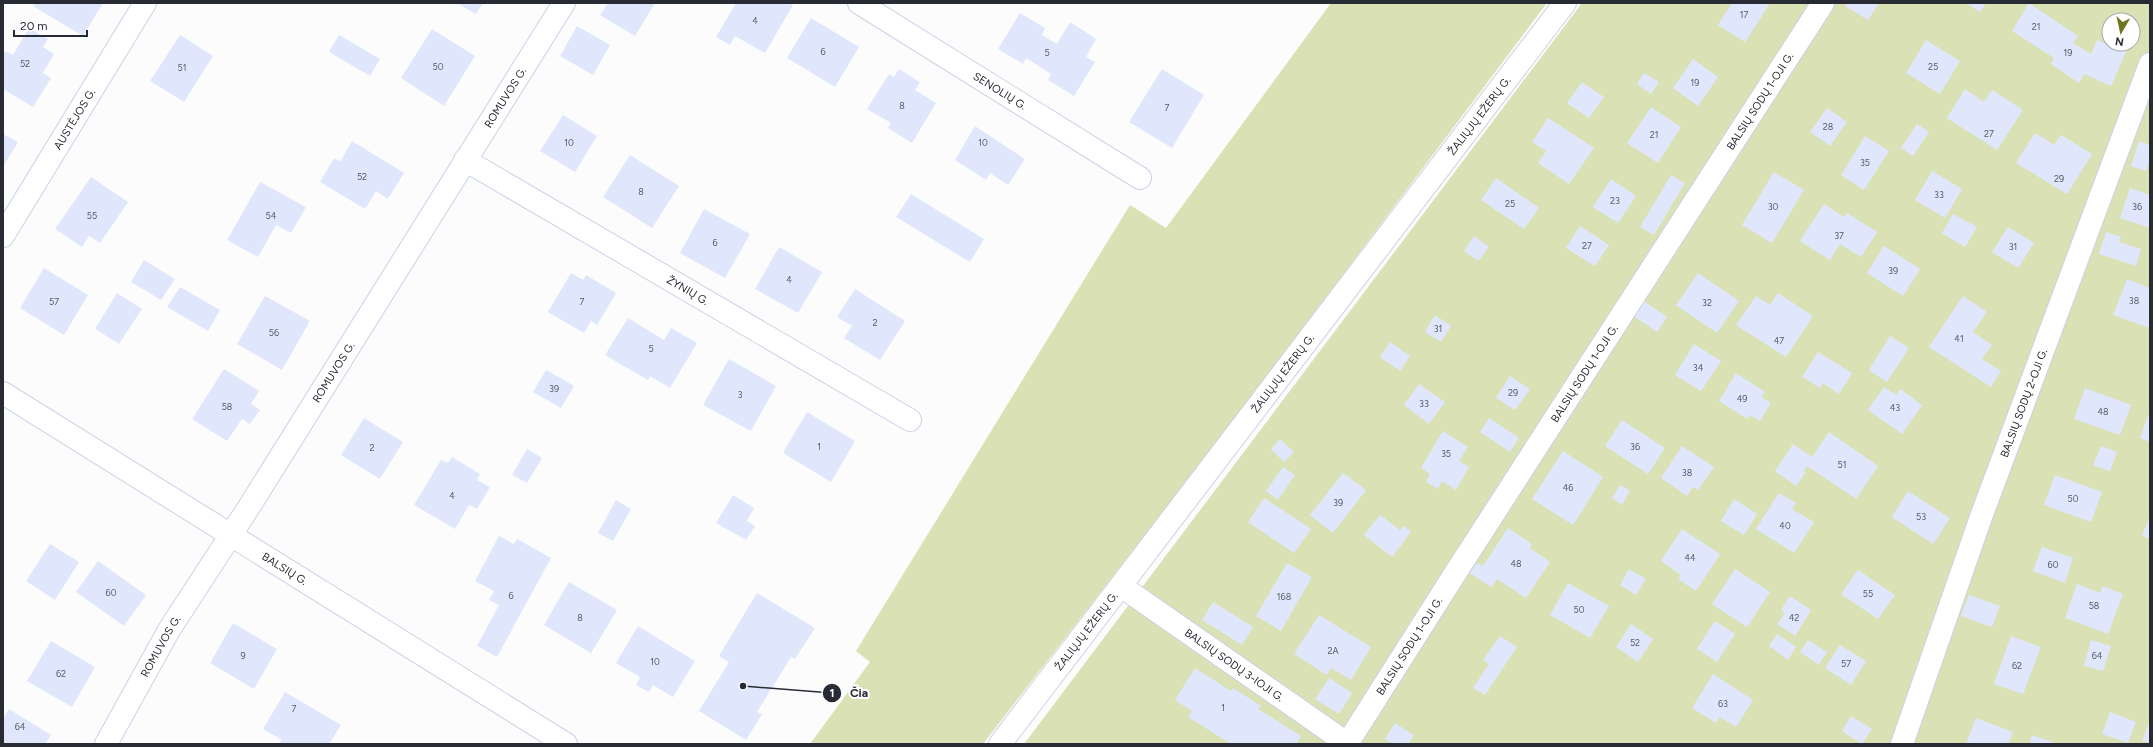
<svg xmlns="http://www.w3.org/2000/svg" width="2153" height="747" font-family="Figtree,sans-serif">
  <rect width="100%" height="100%" fill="#fcfcfc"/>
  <path fill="#dae1b4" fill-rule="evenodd" d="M1331,3H1547L1223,434L983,744H810L870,662L856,651L1130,205L1166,228Z
    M1582,3H2150V744H1024ZM2109,20H2133V44H2109Z"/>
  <path fill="#e0e7fd" d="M35,3H103L83,36L33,6Z
    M457,3H483L476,14Z
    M608,3H655L635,36L600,15Z
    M736,3H790L793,5L765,53L735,36L730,45L716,37Z
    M1732,3H1766L1769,5L1745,42L1718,25Z
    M1847,3H1879L1868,20L1845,6Z
    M1966,3H1986L1980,12Z
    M2029,3L2078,36L2073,43L2091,54L2097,40L2126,52L2111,86L2084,74L2079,83L2051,64L2054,58L2012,31Z
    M1020,13L1045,28L1042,35L1057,44L1070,22L1096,39L1086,57L1095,62L1074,96L1048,80L1051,74L1026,58L1023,64L998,49Z
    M811,18L859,47L835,87L787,58Z
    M577,26L610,45L593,75L560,56Z
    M29,28L48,39L43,47L54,54L43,73L51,78L33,107L3,89V55L5,51L13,55Z
    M432,29L475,56L444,106L401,78Z
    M180,35L213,56L184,102L150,81Z
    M339,35L380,59L370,76L329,52Z
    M1926,40L1960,61L1940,94L1906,73Z
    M1693,59L1718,77L1698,106L1673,88Z
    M899,69L920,82L915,90L936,103L912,143L888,128L891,123L867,109L889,74L894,77Z
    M1162,69L1204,95L1172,148L1129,122Z
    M1644,73L1659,82L1651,94L1637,84Z
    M1582,82L1604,97L1589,118L1567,103Z
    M1965,89L1984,102L1992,90L2023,110L1997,150L1947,118Z
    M1651,107L1681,127L1658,163L1627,143Z
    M1827,108L1847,122L1830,146L1810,132Z
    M563,115L597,136L575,172L540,151Z
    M1548,118L1594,148L1569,184L1538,163L1546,151L1532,142Z
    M1917,124L1929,132L1913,156L1901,148Z
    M975,126L1025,159L1008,185L990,173L986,180L955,160Z
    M2035,133L2054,145L2061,135L2092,154L2067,194L2016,163Z
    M3,134L18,142L3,167Z
    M1865,136L1889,151L1864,190L1841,175Z
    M352,141L404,173L388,199L376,191L365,209L320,182L334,158L340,162Z
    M2139,141L2150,145V159L2146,171L2131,166Z
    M630,155L679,186L652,228L603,197Z
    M1932,171L1962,189L1945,218L1915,200Z
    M1774,172L1804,190L1772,243L1742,225Z
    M1671,175L1685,183L1654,235L1640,227Z
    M91,177L128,202L100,243L89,236L82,247L55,229Z
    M1496,178L1539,208L1524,229L1481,200Z
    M1611,179L1636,196L1618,223L1593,207Z
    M260,182L306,207L291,233L276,225L258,257L227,240Z
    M2130,188L2150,195V228L2120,218Z
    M911,194L984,239L970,262L896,217Z
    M1824,204L1844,217L1847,213L1877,232L1861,257L1840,244L1830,260L1800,241Z
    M704,209L750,234L725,278L680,253Z
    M1953,214L1977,227L1965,247L1942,233Z
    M1580,226L1609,245L1595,266L1566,248Z
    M2008,227L2034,243L2018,268L1992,252Z
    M2106,232L2121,237L2119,242L2141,249L2136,266L2099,254Z
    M1474,236L1489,247L1478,261L1464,251Z
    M1884,246L1920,269L1903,296L1867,273Z
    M779,247L822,272L798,313L755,289Z
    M144,260L175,279L161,300L131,282Z
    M44,268L88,295L64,335L20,308Z
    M571,273L583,280L586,275L616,293L597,325L591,321L584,333L548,312Z
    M1698,273L1739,301L1717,333L1676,305Z
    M2127,279L2150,288V328L2113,315Z
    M180,287L220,310L208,331L167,307Z
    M855,289L905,321L880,360L844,338L852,326L837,317Z
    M117,293L142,309L119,344L95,329Z
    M1778,293L1813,316L1786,357L1736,325L1756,296L1770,305Z
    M265,296L310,321L282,370L237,344Z
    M1963,296L1987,312L1973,332L1992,345L1982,359L2001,371L1991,387L1929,347Z
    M1642,300L1667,317L1657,332L1632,315Z
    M1435,315L1451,326L1441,342L1425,332Z
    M628,318L664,340L671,328L697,343L670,388L650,376L648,380L605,355Z
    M1890,336L1909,348L1887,382L1869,370Z
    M1390,342L1410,356L1400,371L1380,357Z
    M1694,344L1721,361L1701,391L1675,375Z
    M1818,352L1852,373L1839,394L1823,383L1820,388L1802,377Z
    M729,359L776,386L751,431L703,405Z
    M224,369L259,391L251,404L260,410L250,424L242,419L227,441L192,419Z
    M546,370L574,386L561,408L533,392Z
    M1736,373L1765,392L1761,397L1771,403L1760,421L1750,415L1747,419L1719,401Z
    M1510,376L1530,389L1515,410L1496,398Z
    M1419,384L1445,402L1429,424L1404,405Z
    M1884,387L1896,395L1900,389L1922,405L1902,434L1868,410Z
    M2085,388L2131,405L2120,435L2074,419Z
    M2150,410V442L2140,438Z
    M807,412L855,441L831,482L783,453Z
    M364,418L403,442L380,479L341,455Z
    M1489,418L1519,438L1510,452L1480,432Z
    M1622,420L1665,448L1648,474L1605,446Z
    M1443,431L1468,447L1459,461L1469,467L1456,490L1442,481L1438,489L1426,482L1430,474L1421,468Z
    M1829,432L1878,466L1856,499L1807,466L1804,471L1806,472L1796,486L1775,471L1793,444L1812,457Z
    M1280,439L1294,452L1284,462L1271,449Z
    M1682,446L1714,467L1698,490L1693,487L1687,496L1661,478Z
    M2101,446L2117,452L2110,471L2093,465Z
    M527,449L542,458L527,483L512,475Z
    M1563,451L1603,477L1573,525L1532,499Z
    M452,457L480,474L477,480L490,487L477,509L469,505L455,529L414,505L441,460L448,463Z
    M1283,467L1295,475L1278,500L1266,491Z
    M1343,473L1366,490L1333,533L1310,515Z
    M2055,475L2102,492L2091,522L2044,505Z
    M1620,485L1630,491L1622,505L1612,498Z
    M1908,491L1950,518L1933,544L1892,517Z
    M1779,493L1796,503L1792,509L1814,522L1794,553L1756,529Z
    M733,495L754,508L747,521L755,526L746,540L716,523Z
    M1264,498L1311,529L1294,553L1248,522Z
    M1734,499L1757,514L1744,535L1721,521Z
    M616,500L631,509L613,541L598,533Z
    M1380,515L1400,530L1404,526L1411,532L1392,557L1364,535Z
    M2150,515V539L2142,536Z
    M1508,528L1532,544L1530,548L1550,562L1526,598L1497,579L1491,587L1470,573L1477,563L1483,566Z
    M1682,529L1720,554L1696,591L1678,579L1681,575L1661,561Z
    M499,536L514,544L517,539L551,558L497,657L477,646L499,605L489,600L494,591L475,581Z
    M50,544L79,562L55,600L26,581Z
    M2042,547L2073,558L2065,583L2033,571Z
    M98,561L146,595L124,626L76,592Z
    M1287,563L1312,577L1281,631L1256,616Z
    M1629,569L1646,579L1636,595L1620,585Z
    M1735,569L1770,592L1747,627L1712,604Z
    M1858,570L1895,595L1878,619L1841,594Z
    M569,582L617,610L591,653L544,625Z
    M1568,583L1609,606L1590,638L1550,615Z
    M2077,584L2100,593L2103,586L2123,594L2108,634L2065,618Z
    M757,593L815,628L795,659L791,657L757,712L762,714L746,740L699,711L729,662L719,656Z
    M1969,595L2000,606L1992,627L1961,616Z
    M1790,596L1811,610L1795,636L1777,624L1785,613L1781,610Z
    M1213,602L1253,627L1242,645L1202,620Z
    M1319,615L1371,647L1351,680L1331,668L1327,675L1294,654Z
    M1715,621L1735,634L1717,662L1697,649Z
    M233,623L277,649L254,689L210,663Z
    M1631,624L1653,639L1638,662L1616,647Z
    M638,626L695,661L673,697L653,685L649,692L636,685L640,677L616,663Z
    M1777,634L1796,647L1788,660L1769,646Z
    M1500,636L1517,647L1485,695L1473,688L1489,664L1483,660Z
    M2011,636L2041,647L2023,694L1994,684Z
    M1808,640L1827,652L1819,665L1800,652Z
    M2091,640L2111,646L2103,671L2084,666Z
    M51,641L95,667L72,707L27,681Z
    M1840,645L1866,661L1851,685L1825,668Z
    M1195,668L1231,691L1233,688L1261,706L1258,709L1301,736L1296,744H1231L1188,717L1192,711L1175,700Z
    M1713,674L1753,700L1736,727L1720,717L1716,723L1692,708Z
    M1329,678L1352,693L1339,714L1315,699Z
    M285,692L341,725L329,744H279L282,740L263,729Z
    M9,709L51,735L45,744H3V719Z
    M2110,712L2136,722L2128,743L2102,734Z
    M1851,716L1872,729L1862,744L1842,731Z
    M1976,718L2013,732L2008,744H1966Z
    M2150,720V743L2142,741Z
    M1395,723L1414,735L1408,744H1393L1385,739Z
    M2032,735L2058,744H2029Z"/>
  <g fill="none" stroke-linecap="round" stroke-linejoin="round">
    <defs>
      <g id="street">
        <path id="s1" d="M859,3L1140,178"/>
        <path id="s2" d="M465,160L910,420"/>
        <path id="s3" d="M3,236L145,3"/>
        <path id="s4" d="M3,393L566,744"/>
        <path id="s5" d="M1121,586L1348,744"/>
        <path id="s6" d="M106,744L169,630L249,507L564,3"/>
        <path id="s7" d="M1347,744L1456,572L1823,3"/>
        <path id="s8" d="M1902,744L1981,517L2150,64"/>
      </g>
      <g id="secondary">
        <path id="s9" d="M1000,744L1565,3"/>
      </g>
    </defs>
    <use href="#street" stroke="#cad2e7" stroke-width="24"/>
    <use href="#secondary" stroke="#cad2e7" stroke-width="24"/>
    <use href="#street" stroke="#fff" stroke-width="22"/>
    <use href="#secondary" stroke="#fff" stroke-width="22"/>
  </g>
  <g text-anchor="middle" stroke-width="4" stroke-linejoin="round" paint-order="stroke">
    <g font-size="9" fill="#565a66">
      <text x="1744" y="18">17</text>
      <text x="755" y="24">4</text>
      <text x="2036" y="30">21</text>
      <text x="823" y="55">6</text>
      <text x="1047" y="56">5</text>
      <text x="2068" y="56">19</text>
      <text x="25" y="67">52</text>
      <text x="438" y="70">50</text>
      <text x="1933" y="70">25</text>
      <text x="182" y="71">51</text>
      <text x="1695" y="86">19</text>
      <text x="902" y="109">8</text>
      <text x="1167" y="111">7</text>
      <text x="1828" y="130">28</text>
      <text x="1989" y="137">27</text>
      <text x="1654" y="138">21</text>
      <text x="569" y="146">10</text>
      <text x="983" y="146">10</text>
      <text x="1865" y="166">35</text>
      <text x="362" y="180">52</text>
      <text x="2059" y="182">29</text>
      <text x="641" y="195">8</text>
      <text x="1939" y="198">33</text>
      <text x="1615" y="204">23</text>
      <text x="1510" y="207">25</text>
      <text x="1773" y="210">30</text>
      <text x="2137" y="210">36</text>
      <text x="92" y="219">55</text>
      <text x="271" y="219">54</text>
      <text x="1839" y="239">37</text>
      <text x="715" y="246">6</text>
      <text x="1587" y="249">27</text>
      <text x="2013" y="250">31</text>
      <text x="1893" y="274">39</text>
      <text x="789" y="283">4</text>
      <text x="2134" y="304">38</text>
      <text x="54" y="305">57</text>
      <text x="582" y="305">7</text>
      <text x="1707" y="306">32</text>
      <text x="875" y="326">2</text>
      <text x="1438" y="332">31</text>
      <text x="274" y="336">56</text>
      <text x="1959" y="342">41</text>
      <text x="1779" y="344">47</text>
      <text x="651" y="352">5</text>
      <text x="1698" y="371">34</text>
      <text x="554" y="392">39</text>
      <text x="1513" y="396">29</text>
      <text x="740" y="398">3</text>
      <text x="1742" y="402">49</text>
      <text x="1424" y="407">33</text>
      <text x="227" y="410">58</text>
      <text x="1895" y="411">43</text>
      <text x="2103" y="415">48</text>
      <text x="819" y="450">1</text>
      <text x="1635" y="450">36</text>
      <text x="372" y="451">2</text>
      <text x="1446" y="457">35</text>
      <text x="1842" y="468">51</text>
      <text x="1687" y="476">38</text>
      <text x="1568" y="491">46</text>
      <text x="452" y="499">4</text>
      <text x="2073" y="502">50</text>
      <text x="1338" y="506">39</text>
      <text x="1921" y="520">53</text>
      <text x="1785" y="529">40</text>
      <text x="1690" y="561">44</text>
      <text x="1516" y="567">48</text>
      <text x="2053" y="568">60</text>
      <text x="111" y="596">60</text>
      <text x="1868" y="597">55</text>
      <text x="511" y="599">6</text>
      <text x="1284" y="600">168</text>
      <text x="2094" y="609">58</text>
      <text x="1579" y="613">50</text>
      <text x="580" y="621">8</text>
      <text x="1794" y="621">42</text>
      <text x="1635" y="646">52</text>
      <text x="1333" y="654">2A</text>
      <text x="243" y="659">9</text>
      <text x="2097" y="659">64</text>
      <text x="655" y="665">10</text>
      <text x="1846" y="667">57</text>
      <text x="2017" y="669">62</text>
      <text x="61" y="677">62</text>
      <text x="1723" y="707">63</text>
      <text x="1223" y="711">1</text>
      <text x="294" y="712">7</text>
      <text x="20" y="730">64</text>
    </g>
    <g font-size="11" fill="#282b33" stroke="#fff">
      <text dy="4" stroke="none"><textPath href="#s1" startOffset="166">SENOLIŲ G.</textPath></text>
      <text dy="4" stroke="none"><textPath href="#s6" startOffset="760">ROMUVOS G.</textPath></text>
      <text dy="4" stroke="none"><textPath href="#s7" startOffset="764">BALSIŲ SODŲ 1-OJI G.</textPath></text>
      <text dy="4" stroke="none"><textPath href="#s9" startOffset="790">ŽALIŲJŲ EŽERŲ G.</textPath></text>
      <text dy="4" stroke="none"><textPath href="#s3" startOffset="137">AUSTĖJOS G.</textPath></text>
      <text dy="4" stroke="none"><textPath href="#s2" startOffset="258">ŽYNIŲ G.</textPath></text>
      <text dy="4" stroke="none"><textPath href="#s6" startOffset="436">ROMUVOS G.</textPath></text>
      <text dy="4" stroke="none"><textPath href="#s7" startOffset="440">BALSIŲ SODŲ 1-OJI G.</textPath></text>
      <text dy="4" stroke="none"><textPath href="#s9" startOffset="466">ŽALIŲJŲ EŽERŲ G.</textPath></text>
      <text dy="4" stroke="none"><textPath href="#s8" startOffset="362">BALSIŲ SODŲ 2-OJI G.</textPath></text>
      <text dy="4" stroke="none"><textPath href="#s4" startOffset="332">BALSIŲ G.</textPath></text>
      <text dy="4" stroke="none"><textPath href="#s9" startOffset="142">ŽALIŲJŲ EŽERŲ G.</textPath></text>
      <text dy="4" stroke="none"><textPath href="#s6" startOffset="112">ROMUVOS G.</textPath></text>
      <text dy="4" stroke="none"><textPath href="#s7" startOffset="116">BALSIŲ SODŲ 1-OJI G.</textPath></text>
      <text dy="4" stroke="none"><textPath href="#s5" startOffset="138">BALSIŲ SODŲ 3-IOJI G.</textPath></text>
    </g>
  </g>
  <path fill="none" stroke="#282b33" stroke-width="1.5" d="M743 686L832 693"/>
  <g fill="#282b33" stroke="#fff" stroke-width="1.5">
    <circle cx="743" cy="686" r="4"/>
    <circle cx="832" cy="693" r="10"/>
  </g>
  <g font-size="12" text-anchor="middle" font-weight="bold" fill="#fff">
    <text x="832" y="697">1</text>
  </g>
  <g font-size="12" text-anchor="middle" font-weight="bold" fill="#282b33" stroke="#fff" stroke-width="4" stroke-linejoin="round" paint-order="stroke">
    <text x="859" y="697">Čia</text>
  </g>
  <rect width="2153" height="747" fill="none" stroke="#282b33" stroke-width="8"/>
  <g transform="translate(2121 32) rotate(189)"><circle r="19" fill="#ffffff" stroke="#a9aaad"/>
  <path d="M0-3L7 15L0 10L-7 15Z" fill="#6e7620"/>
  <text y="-6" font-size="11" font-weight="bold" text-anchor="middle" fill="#282b33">N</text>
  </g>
  <path d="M14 30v6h73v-6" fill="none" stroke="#282b33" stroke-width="2"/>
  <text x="20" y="30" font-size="12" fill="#282b33" stroke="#ffffff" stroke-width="3" paint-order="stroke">20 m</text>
</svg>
